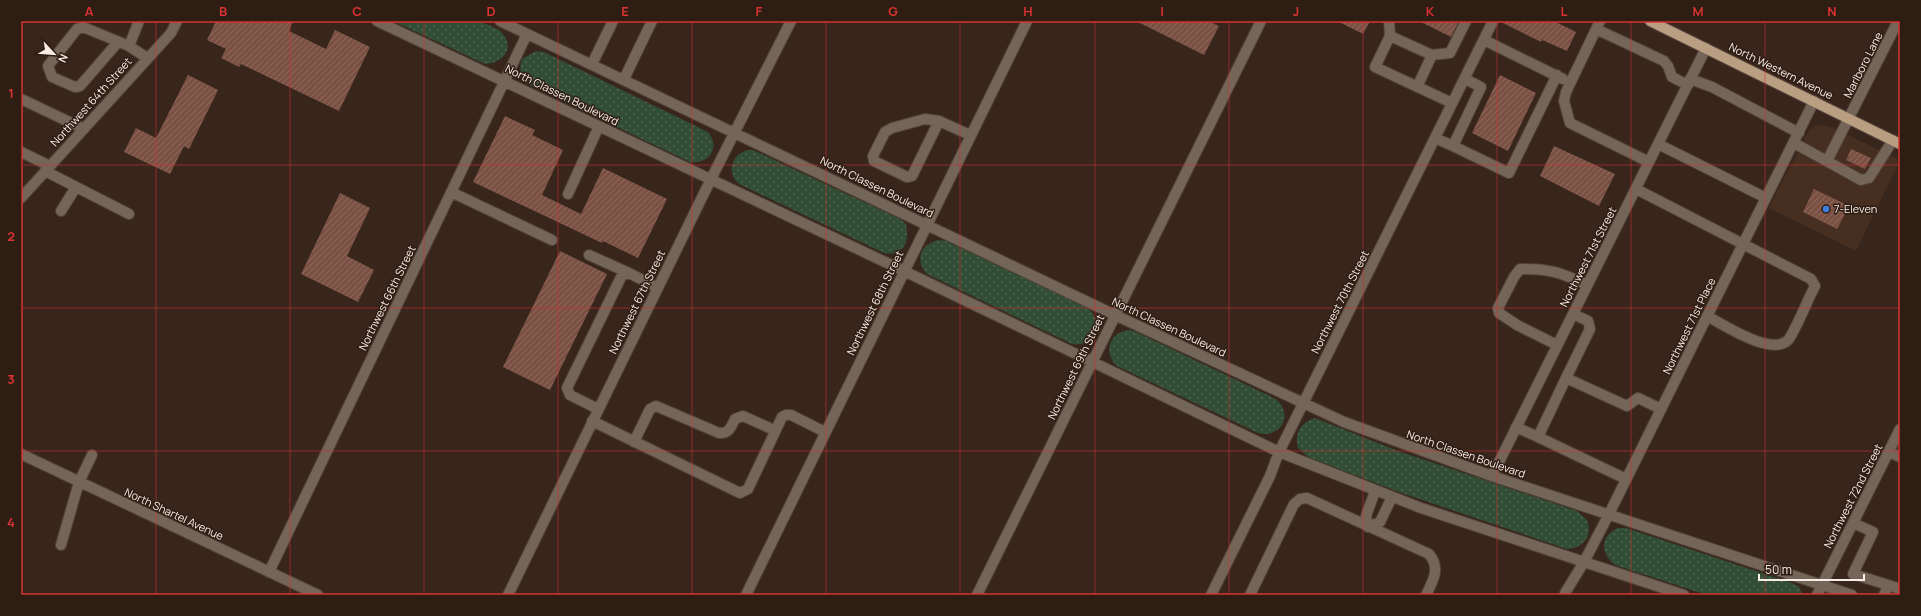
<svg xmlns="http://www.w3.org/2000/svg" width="1921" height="616" font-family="Manrope,sans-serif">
  <defs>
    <pattern id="grass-dots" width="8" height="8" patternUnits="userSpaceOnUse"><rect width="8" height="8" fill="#324d35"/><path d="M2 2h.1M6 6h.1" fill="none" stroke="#506752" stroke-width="1.8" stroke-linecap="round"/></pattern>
    <pattern id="building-hatch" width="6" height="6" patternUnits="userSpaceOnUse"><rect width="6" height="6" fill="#7b5144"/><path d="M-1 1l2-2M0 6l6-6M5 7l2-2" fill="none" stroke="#8e6a5f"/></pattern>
  </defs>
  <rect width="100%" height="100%" fill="#38261d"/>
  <path fill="#462e21" d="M1816,125L1829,126L1900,160L1856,251L1769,208L1808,132Z"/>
  <path fill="url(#grass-dots)" d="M393,21C414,21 435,21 456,21C463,21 473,19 480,22C486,24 495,27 500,31C517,46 504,63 485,64Z
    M536,51L544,52L708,132C721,148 709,164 690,162L527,84C520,75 519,70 522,59Z
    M747,150H753L900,219L906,224C910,241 904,257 884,253L739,184C726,172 731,156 747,150Z
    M939,240L946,241L1088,308C1105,324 1096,348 1072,344L927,274C914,260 921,243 939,240Z
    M1128,330L1134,331L1276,399C1294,414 1281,439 1258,433L1117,366C1103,353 1109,333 1128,330Z
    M1315,418L1398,451L1577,511L1587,520C1593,536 1584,548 1567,549L1399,492L1308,457L1298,448C1294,433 1301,422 1315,418Z
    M1618,528H1626L1792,583L1799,587L1803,595H1707L1615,565C1600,553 1600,536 1618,528Z"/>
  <path fill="url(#building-hatch)" d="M216,21H293L289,31L326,49L335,30L370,47L339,111L241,64L239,67L221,58L226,49L207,40Z
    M1136,21H1208L1219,26L1204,55Z
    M1337,21H1370L1363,34Z
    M1419,21H1459L1451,37Z
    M1499,21H1554L1576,32L1567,51L1542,40L1541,42Z
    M188,75L218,90L189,149L184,146L170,174L124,152L136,128L156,138Z
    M1500,75L1536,93L1508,151L1472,133Z
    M505,116L535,130L532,135L563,150L542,195L581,214L603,168L667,199L638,258L603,241L602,243L473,182Z
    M1554,146L1615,174L1599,206L1540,176Z
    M1851,149L1871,158L1865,169L1846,160Z
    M1814,189L1849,206L1837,229L1803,212Z
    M340,193L370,208L347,256L374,270L358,302L301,274Z
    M560,251L607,274L550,390L503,367Z"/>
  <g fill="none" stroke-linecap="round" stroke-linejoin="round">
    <defs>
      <path id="minor" d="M377,21L904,271L1279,452L1421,508L1684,595
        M500,21L1115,315L1344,422L1492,476L1852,595
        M1389,21L1390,36L1375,67L1452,103
        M1600,21L1566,92L1564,101L1570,123L1649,162
        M1596,29L1664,61L1668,66L1672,77L1688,85
        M1390,36L1432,55L1450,53L1466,21
        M1484,40L1563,79
        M118,42L80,86L75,87L52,77L48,66L77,29L83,27L129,46L139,21
        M129,46L147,58
        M592,64L613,21
        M624,79L652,21
        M1690,79L1712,87L1799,133
        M1417,87L1432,55
        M21,99L84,129
        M939,121L912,176L907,177L874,161L873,156L885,132L892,128L925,119L939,121L970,135
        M1435,138L1453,146L1481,87L1465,79
        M1794,143L1861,180L1869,178L1893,140
        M1658,144L1766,198
        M1453,146L1509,173L1557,75
        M21,152L50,166
        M1827,161L1898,21
        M45,171L129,214
        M1636,189L1811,279L1815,286C1807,301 1798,325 1789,339C1774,358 1724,325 1707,316
        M451,192L552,240
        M568,194L599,126
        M21,198L171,33L177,21
        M61,211L76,187
        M589,255L629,273
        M1557,345L1517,325L1499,313L1498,308L1514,277L1520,269C1549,268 1562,273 1587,285
        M1566,378L1590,329L1588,321L1573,314
        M598,409L570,395L567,388L622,275L629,273L658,288
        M592,421L740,493L748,489L782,417L786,415H791L825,432
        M1516,427L1538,437L1566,378L1627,406L1638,398L1661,409
        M1538,437L1626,479
        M634,442L650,409L656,406L719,433C729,434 731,427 735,419L743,416L774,430
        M1889,452L1900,457
        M21,454L318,595
        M1492,476L1706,48
        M1375,491L1366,516L1368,527L1380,522L1392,497
        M1853,523L1873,532L1853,574L1888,585L1884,595
        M61,545L79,482L92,455
        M269,572L527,34
        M1888,585L1900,589
        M1565,593L1584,562L1609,514L1814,101
        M508,595L711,179L791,21
        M746,595L1027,21
        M977,595L1261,21
        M1211,595L1270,476L1279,452L1493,21
        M1250,595L1294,504L1300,499L1307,498L1429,554C1441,568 1433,581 1426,595
        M1817,595L1900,429"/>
      <path id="major" d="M1650,21L1900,144"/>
    </defs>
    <use href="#minor" stroke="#534239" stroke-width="12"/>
    <use href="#major" stroke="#534239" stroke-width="12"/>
    <use href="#minor" stroke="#736557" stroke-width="10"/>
    <use href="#major" stroke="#ba9e82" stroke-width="10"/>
  </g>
  <path fill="none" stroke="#d83232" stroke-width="1" stroke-opacity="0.55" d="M156,21V595M290,21V595M424,21V595M558,21V595M692,21V595M826,21V595M960,21V595M1095,21V595M1229,21V595M1363,21V595M1497,21V595M1631,21V595M1765,21V595M21,165H1900M21,308H1900M21,451H1900"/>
  <circle fill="#3f7fe0" stroke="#2e1d13" stroke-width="1.5" cx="1826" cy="209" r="4"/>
  <g text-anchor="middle" stroke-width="3" stroke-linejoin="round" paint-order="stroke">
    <g font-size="11" fill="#f9ede7" stroke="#2e1d13">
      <text transform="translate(1863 65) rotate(-63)" y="4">Marlboro Lane</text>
      <text transform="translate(1781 71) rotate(26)" y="4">North Western Avenue</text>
      <text transform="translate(562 95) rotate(26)" y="4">North Classen Boulevard</text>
      <text transform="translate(91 102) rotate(-48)" y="4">Northwest 64th Street</text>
      <text transform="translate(877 187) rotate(26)" y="4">North Classen Boulevard</text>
      <text transform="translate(1588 257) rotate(-63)" y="4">Northwest 71st Street</text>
      <text transform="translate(387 298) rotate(-64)" y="4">Northwest 66th Street</text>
      <text transform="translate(637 302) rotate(-64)" y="4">Northwest 67th Street</text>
      <text transform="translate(1340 302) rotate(-63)" y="4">Northwest 70th Street</text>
      <text transform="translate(875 303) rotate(-64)" y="4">Northwest 68th Street</text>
      <text transform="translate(1689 326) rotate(-64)" y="4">Northwest 71st Place</text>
      <text transform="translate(1169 327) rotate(25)" y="4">North Classen Boulevard</text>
      <text transform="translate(1076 367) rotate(-64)" y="4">Northwest 69th Street</text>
      <text transform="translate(1466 454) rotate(19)" y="4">North Classen Boulevard</text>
      <text transform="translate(1853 496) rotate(-63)" y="4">Northwest 72nd Street</text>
      <text transform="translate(174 514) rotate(25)" y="4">North Shartel Avenue</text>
    </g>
    <g font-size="11" fill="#f9ede7" stroke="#2e1d13" text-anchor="start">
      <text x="1834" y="213">7-Eleven</text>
    </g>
  </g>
  <rect width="1921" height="616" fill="none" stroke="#2e1d13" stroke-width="44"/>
  <g transform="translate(54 54) rotate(116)" stroke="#2e1d13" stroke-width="3" paint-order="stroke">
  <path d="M0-3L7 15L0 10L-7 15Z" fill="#f9ede7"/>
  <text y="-6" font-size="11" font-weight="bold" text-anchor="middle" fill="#f9ede7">N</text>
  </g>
  <path d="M1759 574v6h105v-6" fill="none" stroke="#f9ede7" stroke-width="2"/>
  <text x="1765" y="574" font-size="12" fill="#f9ede7" stroke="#2e1d13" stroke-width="3" paint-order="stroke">50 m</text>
  <rect x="22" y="22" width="1877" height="572" fill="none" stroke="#d83232" stroke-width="1.5"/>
  <g font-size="13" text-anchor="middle" font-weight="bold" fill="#d83232">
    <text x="89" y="16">A</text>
    <text x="223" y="16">B</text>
    <text x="357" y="16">C</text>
    <text x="491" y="16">D</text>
    <text x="625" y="16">E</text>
    <text x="759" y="16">F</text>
    <text x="893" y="16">G</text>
    <text x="1028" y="16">H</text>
    <text x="1162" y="16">I</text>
    <text x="1296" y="16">J</text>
    <text x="1430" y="16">K</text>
    <text x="1564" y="16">L</text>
    <text x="1698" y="16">M</text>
    <text x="1832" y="16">N</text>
    <text x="11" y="98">1</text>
    <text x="11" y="241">2</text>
    <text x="11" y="384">3</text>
    <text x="11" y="527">4</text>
  </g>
</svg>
